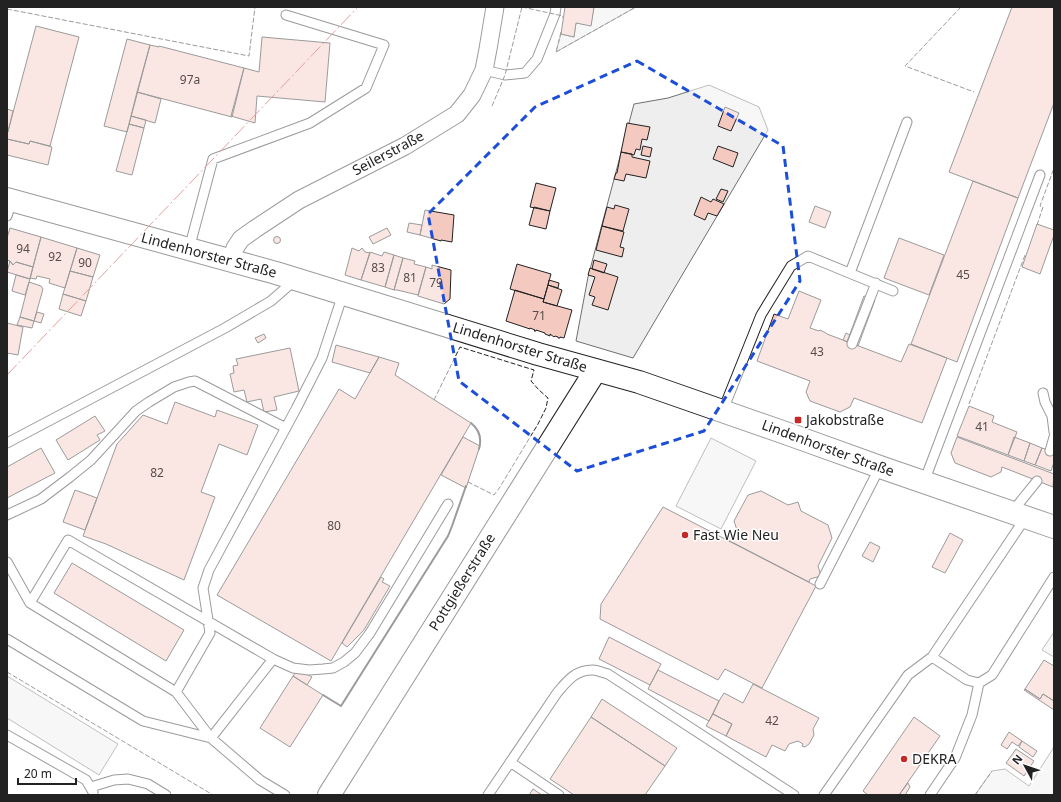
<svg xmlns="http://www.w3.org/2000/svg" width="1061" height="802" font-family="'Noto Sans',sans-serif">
  <rect width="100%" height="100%" fill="#fff"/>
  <path fill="#eee" stroke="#6f6f6f" d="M594,7H636L556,52L561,34L574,37L576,23L591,25Z
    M709,85L759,107L768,130L633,358L576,341L588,277L634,104L668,98Z
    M1054,632V657L1042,650Z
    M1054,747V795H975L992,771L1005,769L1029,786Z"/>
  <path fill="#ededed" stroke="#6f6f6f" d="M711,438L756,461L721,529L676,506Z
    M7,676L118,744L99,775L7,718Z"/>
  <path fill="#f3c9c0" stroke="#222" d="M565,7H594L591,26L576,23L574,37L561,34Z
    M1012,7H1054V103L1018,198L949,172Z
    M36,26L79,37L50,146L30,141L29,144L7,139V135Z
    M262,37L330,43L325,102L257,96L255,123L231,116L244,68L259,72Z
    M127,39L150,45L127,132L104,126Z
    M150,45L159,47V46L244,68L232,117L137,92Z
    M137,92L161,99L155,123L131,116Z
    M725,107L739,113L731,131L718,126Z
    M7,109L13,111L8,132L7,131Z
    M131,116L146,120L144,128L129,124Z
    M627,123L650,127L647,140L642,139L640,150L636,149L634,155L621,152Z
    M129,124L144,128L132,175L116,171Z
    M7,139L29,144L30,141L52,147L48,165L7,155Z
    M643,146L652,148L650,157L641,155Z
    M718,146L738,153L733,167L713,159Z
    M621,152L632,154V157L650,161L646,178L626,174L624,181L614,179L616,173H617Z
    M973,181L1018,198L957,362L911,344Z
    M536,183L556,188L550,211L530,207Z
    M721,189L728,191L723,202L716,199Z
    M701,197L711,202L713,199L724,204L717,216L708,213L705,220L694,215Z
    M615,205L629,209L623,231L602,226L607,207L614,209Z
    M815,206L831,212L825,228L809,222Z
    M534,207L550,211L546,229L529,225Z
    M425,210L454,215L452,242L441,240V241L420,235Z
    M409,223L422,225L420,235L407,232Z
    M1037,224L1054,230V235L1040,274L1022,267Z
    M602,226L624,232L620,247L624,248L622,257L596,250Z
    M10,228L41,237L33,267L16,262L13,265L10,261L7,260V238Z
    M387,228L391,235L373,244L369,237Z
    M273.5 240a3.5 3.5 0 1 1 7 0a3.5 3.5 0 1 1-7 0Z
    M41,237L77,248L65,288L49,283L50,279L37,276L36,279L30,278Z
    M899,238L944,255L929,295L884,278Z
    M77,248L100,255L93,277L70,271Z
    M352,248L359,251L362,248L365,252L370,253L361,280L345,275Z
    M370,252L382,256L384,252L394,255L385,287L361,280Z
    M394,255L403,258L394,290L385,287Z
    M403,258L415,261L414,264L426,267L418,295L397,290H394Z
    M594,260L607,264L604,273L592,269Z
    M10,261L13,265L16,262L33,267L30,279L7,272Z
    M517,264L551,274L544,299L510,289Z
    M432,265L451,270L450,299L444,304L418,296L426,267L432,269Z
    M590,268L618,277L608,310L592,305L595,297L589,295L595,277L588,275Z
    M70,271L93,277L86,301L63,294Z
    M16,275L30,279L25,295L12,291Z
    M549,280L559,283L558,288L548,285Z
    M29,282L41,286L43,289L34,321L20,317Z
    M548,285L562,290L557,306L543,302Z
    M515,290L544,299L543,302L572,310L564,338L560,337V338H558V337L555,336L554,337L550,334V336L545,334V333L536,330V331H534L535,330L530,328V329L506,321Z
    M799,291L821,300L810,328L819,331L820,330L826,333L827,334L901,362L909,344L947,358L922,423L854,398L850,407L840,412L810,401L806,392L810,381L757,361L774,314L788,319Z
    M63,294L86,301L81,316L59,309Z
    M864,296L875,300L858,346L847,342Z
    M37,312L44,314L41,323L34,321Z
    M20,317L34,321L32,328L17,325Z
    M7,323L23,327L18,355L7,353Z
    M846,333L850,335L847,342L843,340Z
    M264,334L266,338L258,343L255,338Z
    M336,345L379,357L370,373L332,362Z
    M290,348L299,391L274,397L277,410L264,412L261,399L247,402L244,390L234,392L230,374L234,373L233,366L238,365L236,359Z
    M379,357L399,363L395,375L471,423L331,661L217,595L339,389L355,399Z
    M175,402L215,417L217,410L258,425L247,455L219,444L201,492L215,497L184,580L106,544L83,536L117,444L143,415L167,424Z
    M969,406L994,416L992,422L1017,432L1008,455L957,436Z
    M95,416L105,431L97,435L100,440L68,460L56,440Z
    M463,437L480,446L466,488L441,475Z
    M957,437L1054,474L1053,487L1002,467L1001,472L991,477L955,463L951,453Z
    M1014,437L1030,443L1024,461L1008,455Z
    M1030,443L1042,448L1035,465L1024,461Z
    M41,448L55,473L7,498V467Z
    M1042,448L1054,452V462L1051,471L1035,465Z
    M75,490L97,498L85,530L63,522Z
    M761,491L788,505L798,502L801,511L828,525L832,538L818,566L821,576L810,579L809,582L726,539L727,536L738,533L734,521L748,495Z
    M663,507L816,586L762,688L725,669L718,680L600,619L601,604Z
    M950,533L963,540L945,573L932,567Z
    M870,542L880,547L873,562L862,556Z
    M72,563L184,630L166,661L54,593Z
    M381,577L384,579L382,582L390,586L364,630L347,647L342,643Z
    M609,637L661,664L650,685L599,659Z
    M1044,660L1054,666V701L1043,694L1040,699L1025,689Z
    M298,669L312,677L307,685L293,676Z
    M658,670L719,701L709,721L648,689Z
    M293,676L323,695L290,747L260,728Z
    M753,684L819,718L813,729L814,735L809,744L805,747L802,746L803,744L798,741L789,744L785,751L772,745L766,757L726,736L732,724L713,714L719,701L724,693L743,703Z
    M1025,689L1040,699L1043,694L1054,701V710L1024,690Z
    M602,699L677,748L665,766L591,717Z
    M713,714L732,724L726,736L706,726Z
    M591,717L665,766L645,795H574L550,779Z
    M914,717L940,736L899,795H868L863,791Z
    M1009,732L1022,741L1018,746L1012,742L1007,749L1001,745Z
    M1022,741L1037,751L1033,757L1019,747Z
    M1016,749L1034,761L1024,776L1006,763Z
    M908,783L910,787L905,795H899Z
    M533,789L542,795H529Z"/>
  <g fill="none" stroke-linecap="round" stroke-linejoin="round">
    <defs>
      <path id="service" d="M484,70L505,75L525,73L537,59L555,14L556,7
        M7,216L12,200
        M189,249L213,159L310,123L366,88L384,45L286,15
        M850,273L907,122
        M852,344L876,283
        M1043,393L1045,402L1052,416L1054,432
        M723,410L761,315L791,266L808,256L893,291
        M7,443L225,328L271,301L295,280
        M1050,451L1054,437
        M924,482L1040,175
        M1012,512L1037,481
        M7,515L41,499L70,477L91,460L136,411L149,402L174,387L189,382L195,381L286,428
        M7,562L30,603L176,692
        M820,584L880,467
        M7,639L143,721L211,738L273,659L68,540L30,603
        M932,657L967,680L979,683L992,675L1054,577
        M273,659L293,668L309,670L323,669L333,668L344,662L355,653L370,633L448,504
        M7,735L86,780L93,792V795
        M510,762L559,795
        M91,787L114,780L128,779L148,784L166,795
        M285,795L260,780L211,738L176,692L210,633L203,588L209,570L296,409L322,358L343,294
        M488,795L557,693C567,681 575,670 593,670C597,670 603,673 608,674L794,795
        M824,795L908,675L932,657L1026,517
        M930,795L955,758L972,715L979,683"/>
      <path id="minor" d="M231,261L235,248L241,239L255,229L299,200L405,146L457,114L472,95L484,70L488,49L495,7"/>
      <path id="tertiary" d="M7,199L276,273L538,354L639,382L791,435L880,467L1054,527
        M329,795L596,370"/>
    </defs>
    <use href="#service" stroke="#222" stroke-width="11"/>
    <use href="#minor" stroke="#222" stroke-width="19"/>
    <use href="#tertiary" stroke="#222" stroke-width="24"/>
    <use href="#service" stroke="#fff" stroke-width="9"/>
    <use href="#minor" stroke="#fff" stroke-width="17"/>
    <use href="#tertiary" stroke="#fff" stroke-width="22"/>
    <path stroke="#222" stroke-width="1" stroke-dasharray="5 2" stroke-linecap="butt" d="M522,7L563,16V18
      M961,7L905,66L974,92
      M7,9L249,56L255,7
      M561,32L556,52L636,7
      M492,106L505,75L522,7
      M1037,225L1043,207L1040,206L1054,168
      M434,400L460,347L534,370L531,381L539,390L548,398L546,408L538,424L500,487L494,495L468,482
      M969,404L1025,255
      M7,672L213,795
      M975,795L992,771"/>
    <path stroke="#222" stroke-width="2" d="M471,423C480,430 482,438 479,449
      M323,695L341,706L448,536L452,526L466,486"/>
    <path stroke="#c62828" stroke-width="1" stroke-dasharray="14 3 2 3" stroke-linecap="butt" d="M7,375L358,7"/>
  </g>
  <path d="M0 0H1061V802H0ZM637,61L783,146L800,281L704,431L577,471L459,381L428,214L535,107Z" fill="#fff" fill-opacity=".55" fill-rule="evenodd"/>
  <path fill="none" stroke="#1d4ed8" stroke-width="3" stroke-dasharray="8 5" stroke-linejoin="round" d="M637,61L783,146L800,281L704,431L577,471L459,381L428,214L535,107Z"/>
  <g fill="#c62828" stroke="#fff" stroke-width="1.5">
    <rect x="794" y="416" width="8" height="8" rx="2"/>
    <circle cx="685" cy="535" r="4"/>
    <circle cx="904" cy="759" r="4"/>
  </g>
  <g text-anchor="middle" stroke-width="3" stroke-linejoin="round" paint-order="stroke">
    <g font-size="12" fill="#564c4a">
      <text x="190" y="84">97a</text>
      <text x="23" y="253">94</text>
      <text x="55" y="261">92</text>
      <text x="85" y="267">90</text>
      <text x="378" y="272">83</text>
      <text x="963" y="279">45</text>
      <text x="410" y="282">81</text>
      <text x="436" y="287">79</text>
      <text x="539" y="320">71</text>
      <text x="817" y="356">43</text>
      <text x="982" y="431">41</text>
      <text x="157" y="477">82</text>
      <text x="334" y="530">80</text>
      <text x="772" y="725">42</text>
    </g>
    <g font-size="14" fill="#222" stroke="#fff">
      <text transform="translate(388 153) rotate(-28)" y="5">Seilerstraße</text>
      <text transform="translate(209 255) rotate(15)" y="5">Lindenhorster Straße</text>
      <text transform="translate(520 347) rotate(17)" y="5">Lindenhorster Straße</text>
      <text transform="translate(828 448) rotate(20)" y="5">Lindenhorster Straße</text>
      <text transform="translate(462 582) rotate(-58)" y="5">Pottgießerstraße</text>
    </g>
    <g font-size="14" fill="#222" stroke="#fff" text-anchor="start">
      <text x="806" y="425">Jakobstraße</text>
      <text x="693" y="540">Fast Wie Neu</text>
      <text x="912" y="764">DEKRA</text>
    </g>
  </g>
  <rect width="1061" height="802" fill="none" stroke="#222222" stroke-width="16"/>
  <g transform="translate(1025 766) rotate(310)" stroke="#ffffff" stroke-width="3" paint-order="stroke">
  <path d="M0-3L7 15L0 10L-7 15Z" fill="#222222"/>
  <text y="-6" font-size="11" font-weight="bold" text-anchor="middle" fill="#222222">N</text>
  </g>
  <path d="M18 778v6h58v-6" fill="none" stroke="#222222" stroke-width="2"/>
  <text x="24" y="778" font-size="12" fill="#222222" stroke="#ffffff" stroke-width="3" paint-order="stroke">20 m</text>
</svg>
